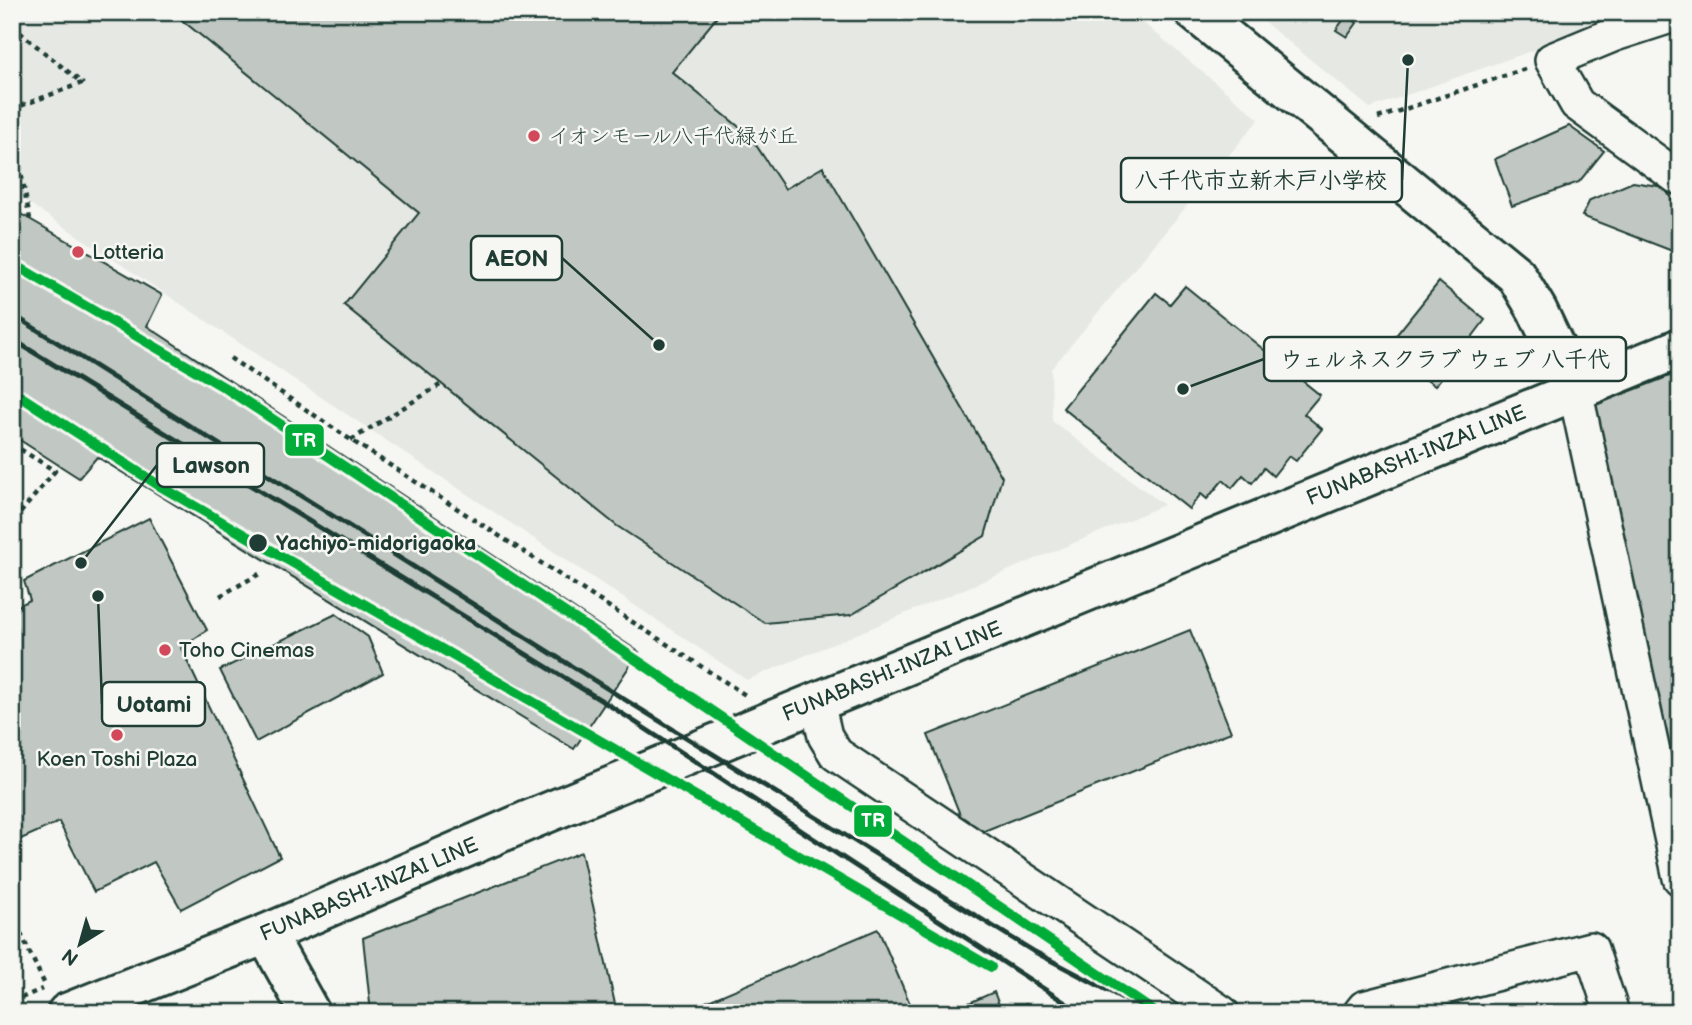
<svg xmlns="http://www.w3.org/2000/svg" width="1692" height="1025" font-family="'Balsamiq Sans','Klee One',sans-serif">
  <rect width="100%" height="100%" fill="#f6f6f2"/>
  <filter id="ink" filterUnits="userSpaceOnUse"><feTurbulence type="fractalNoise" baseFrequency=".0143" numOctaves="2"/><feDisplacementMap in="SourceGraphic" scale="14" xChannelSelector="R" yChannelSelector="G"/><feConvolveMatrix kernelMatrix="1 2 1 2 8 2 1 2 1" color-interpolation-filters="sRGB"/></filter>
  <g filter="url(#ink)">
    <path fill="#e6e8e4" d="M12,12H1130L1259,119L1051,369L1052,421L1164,505L747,680L12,192Z
      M1252,12H1641L1370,108Z"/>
    <path fill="#c1c8c3" stroke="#1f3d34" stroke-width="2" d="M172,12H721L672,72L750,136L785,189L823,167L1002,477L985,536L851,615L765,623L617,526L344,305L419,213Z
      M1347,15L1357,23L1347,37L1336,30Z
      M1569,126L1604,151L1579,182L1512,206L1495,159Z
      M1633,182L1664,187L1680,213V254L1582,216L1590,200Z
      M12,209L162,295L147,326L639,652L574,749L97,457L79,478L12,435Z
      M1439,282L1485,320L1435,386L1385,349Z
      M1185,286L1320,395L1304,414L1322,429L1296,461L1289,456L1273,476L1264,468L1252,483L1243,475L1232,488L1223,480L1207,499L1201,494L1189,509L1063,408L1156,293L1170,304Z
      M1680,372V795L1592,406Z
      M149,518L207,630L181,648L280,857L181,909L154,862L94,892L59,822L12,843V609L30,600L24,581Z
      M336,614L368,637L383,673L256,742L220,670Z
      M1190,630L1231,732L969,837L928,735Z
      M581,852L617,1013H371L363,938Z
      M878,929L911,1006L896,1013H680Z
      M994,992L1002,1013H946Z
      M1026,1004L1030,1013H1006Z"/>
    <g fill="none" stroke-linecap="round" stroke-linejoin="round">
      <defs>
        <path id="minor" d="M1680,13L1615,34L1552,60L1577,104L1677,177L1680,176
          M1575,390L1680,878
          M817,702L825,736L836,754L1222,1013
          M1360,1013L1364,1008L1591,949L1612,1013"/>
        <path id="tertiary" d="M1195,12L1516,275L1537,310L1575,390
          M266,934L310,1013"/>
        <path id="primary" d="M67,1013L266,934L527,821L1680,348"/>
      </defs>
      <use href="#minor" stroke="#1f3d34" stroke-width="38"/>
      <use href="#tertiary" stroke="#1f3d34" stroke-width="44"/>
      <use href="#primary" stroke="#1f3d34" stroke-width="44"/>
      <path stroke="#1f3d34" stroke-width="4.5" stroke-dasharray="5 5" stroke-linecap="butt" d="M12,26L82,83L12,109
        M1378,118L1525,69
        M12,126L30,219
        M230,358L351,440L747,696
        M351,440L440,385
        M12,444L55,471L12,523
        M220,596L261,573
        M12,915L46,987
        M12,1002L42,989"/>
      <use href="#minor" stroke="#f6f6f2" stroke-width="33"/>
      <use href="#tertiary" stroke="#f6f6f2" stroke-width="38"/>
      <use href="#primary" stroke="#f6f6f2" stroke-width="38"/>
      <path stroke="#1f3d34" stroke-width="5" d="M12,314L619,696L1033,951L1151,1013
        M12,339L612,707L1081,1013"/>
      <defs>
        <path id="metro-1" d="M12,263L227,389L641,663L1156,1013
          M12,391L160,486L991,967"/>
      </defs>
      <use href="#metro-1" stroke="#f6f6f2" stroke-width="16"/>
      <use href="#metro-1" stroke="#02ac39" stroke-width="10"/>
    </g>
  </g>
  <g fill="#d1495b" stroke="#f6f6f2" stroke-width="2.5">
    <circle cx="534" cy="136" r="7"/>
    <circle cx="78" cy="252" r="7"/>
    <circle cx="165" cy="650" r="7"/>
    <circle cx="117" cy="735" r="7"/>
  </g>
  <circle fill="#1f3d34" stroke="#f6f6f2" stroke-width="2.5" cx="258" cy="543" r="10"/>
  <g text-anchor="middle" stroke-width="5" stroke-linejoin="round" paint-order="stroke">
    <g font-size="21" fill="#1f3d34" stroke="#f6f6f2" text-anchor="start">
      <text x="548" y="143">イオンモール八千代緑が丘</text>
      <text x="92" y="259">Lotteria</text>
      <text x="179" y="657">Toho Cinemas</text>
      <text x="117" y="766" text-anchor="middle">Koen Toshi Plaza</text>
    </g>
    <g font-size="21" fill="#1f3d34" stroke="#f6f6f2">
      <text transform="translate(1416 455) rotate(-22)" y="7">FUNABASHI-INZAI LINE</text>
      <text transform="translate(892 671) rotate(-22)" y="7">FUNABASHI-INZAI LINE</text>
      <text transform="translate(369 889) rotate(-23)" y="7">FUNABASHI-INZAI LINE</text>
    </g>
    <g font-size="21" font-weight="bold" fill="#1f3d34" stroke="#f6f6f2" text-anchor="start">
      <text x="276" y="550">Yachiyo-midorigaoka</text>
    </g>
  </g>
  <path fill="none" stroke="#1f3d34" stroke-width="2.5" d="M1408 60L1402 180M659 345L562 258M1183 389L1264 359M81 563L157 465M98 596L102 704"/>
  <g fill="#1f3d34" stroke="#f6f6f2" stroke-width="2.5">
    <circle cx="1408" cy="60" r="7"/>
    <circle cx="659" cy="345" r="7"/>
    <circle cx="1183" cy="389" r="7"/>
    <circle cx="81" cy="563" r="7"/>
    <circle cx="98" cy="596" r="7"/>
  </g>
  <g fill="#f6f6f2" stroke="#1f3d34" stroke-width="2.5">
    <rect x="1121" y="158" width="281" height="44" rx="7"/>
    <rect x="471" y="236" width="91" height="44" rx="7"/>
    <rect x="1264" y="337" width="362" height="44" rx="7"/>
    <rect x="157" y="443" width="107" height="44" rx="7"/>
    <rect x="102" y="682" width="103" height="44" rx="7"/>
  </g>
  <g font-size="23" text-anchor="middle" font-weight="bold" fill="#1f3d34">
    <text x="1261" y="188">八千代市立新木戸小学校</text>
    <text x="517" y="266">AEON</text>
    <text x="1445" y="367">ウェルネスクラブ ウェブ 八千代</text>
    <text x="211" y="473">Lawson</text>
    <text x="154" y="712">Uotami</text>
  </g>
  <g stroke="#f6f6f2" stroke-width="2.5">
    <rect x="284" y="423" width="41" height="34" rx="7" fill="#02ac39"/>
    <rect x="853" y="804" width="40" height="34" rx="7" fill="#02ac39"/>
  </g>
  <g font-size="19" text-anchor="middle" font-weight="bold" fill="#fff">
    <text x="304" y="447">TR</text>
    <text x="873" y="827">TR</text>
  </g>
  <rect width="1692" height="1025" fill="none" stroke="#f6f6f2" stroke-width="42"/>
  <rect x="21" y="21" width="1650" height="983" fill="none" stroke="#1f3d34" stroke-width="2.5" filter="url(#ink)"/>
  <g transform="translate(80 944) rotate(217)" stroke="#f6f6f2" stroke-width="5" paint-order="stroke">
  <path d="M0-5L12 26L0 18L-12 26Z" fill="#1f3d34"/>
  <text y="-10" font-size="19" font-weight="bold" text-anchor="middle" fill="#1f3d34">N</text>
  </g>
</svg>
